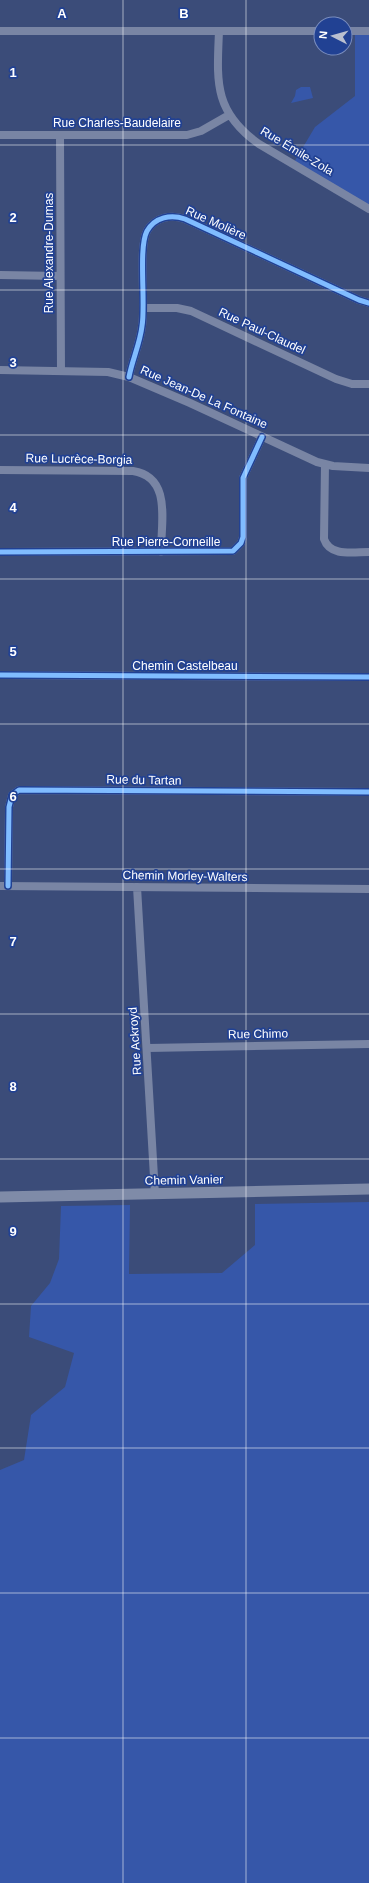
<svg xmlns="http://www.w3.org/2000/svg" width="369" height="1883" font-family="Helvetica,sans-serif">
  <rect width="100%" height="100%" fill="#3b4c79"/>
  <path fill="#3657a9" d="M355,31H369V209L293,164L315,127L355,96Z
    M301,87H310L313,98L291,103L295,96L296,90Z
    M369,1202V1883H0V1470L24,1460L31,1415L65,1387L74,1353L29,1337L31,1306L50,1283L59,1259L61,1206L130,1205L129,1274L222,1273L255,1245V1204Z"/>
  <g fill="none" stroke-linecap="round" stroke-linejoin="round">
    <path stroke="#7985a4" stroke-width="8" d="M0,31H321
      M219,31C217,81 213,111 259,144L369,209
      M345,31H369
      M0,135H187L201,131L229,115
      M60,135L61,371
      M0,275L60,276
      M143,308H177L191,311L336,379L352,384H369
      M0,370L108,372L129,377L190,403L317,462L333,466L369,468
      M129,377C132,360 140,344 142,326C146,304 138,248 147,231C155,217 171,214 185,219L359,300L369,303
      M325,464L324,539C330,557 353,552 369,552
      M0,470L133,471C172,477 161,522 161,552
      M0,552L233,551L241,543L243,537V478L262,437
      M0,675L369,677
      M0,886L369,889
      M8,886L9,807L12,795L19,790L369,792
      M137,887L155,1194
      M148,1048L369,1044"/>
    <path stroke="#7f8ba8" stroke-width="11" d="M0,1197L369,1189"/>
    <defs>
      <path id="cycleway" d="M129,377C132,360 140,344 142,326C146,304 138,248 147,231C155,217 171,214 185,219L359,300L369,303
        M0,552L233,551L241,543L243,537V478L262,437
        M0,675L369,677
        M8,886L9,807L12,795L19,790L369,792"/>
    </defs>
    <use href="#cycleway" stroke="#214193" stroke-width="8"/>
    <use href="#cycleway" stroke="#80bcff" stroke-width="5"/>
  </g>
  <path fill="none" stroke="#fff" stroke-width="1" stroke-opacity="0.55" d="M123,0V1883M246,0V1883M0,145H369M0,290H369M0,435H369M0,579H369M0,724H369M0,869H369M0,1014H369M0,1159H369M0,1304H369M0,1448H369M0,1593H369M0,1738H369"/>
  <g text-anchor="middle" stroke-width="3.5" stroke-linejoin="round" paint-order="stroke">
    <g font-size="12" fill="#fff" stroke="#214193">
      <text x="117" y="127">Rue Charles-Baudelaire</text>
      <text transform="translate(297 151) rotate(31)" y="4">Rue Émile-Zola</text>
      <text transform="translate(216 223) rotate(24)" y="4">Rue Molière</text>
      <text transform="translate(49 253) rotate(-90)" y="4">Rue Alexandre-Dumas</text>
      <text transform="translate(262 331) rotate(25)" y="4">Rue Paul-Claudel</text>
      <text transform="translate(204 397) rotate(24)" y="4">Rue Jean-De La Fontaine</text>
      <text transform="translate(79 459) rotate(1)" y="4">Rue Lucrèce-Borgia</text>
      <text x="166" y="546">Rue Pierre-Corneille</text>
      <text x="185" y="670">Chemin Castelbeau</text>
      <text transform="translate(144 780) rotate(1)" y="4">Rue du Tartan</text>
      <text transform="translate(185 876) rotate(1)" y="4">Chemin Morley-Walters</text>
      <text transform="translate(258 1034) rotate(-1)" y="4">Rue Chimo</text>
      <text transform="translate(135 1041) rotate(-94)" y="4">Rue Ackroyd</text>
      <text transform="translate(184 1180) rotate(-1)" y="4">Chemin Vanier</text>
    </g>
  </g>
  <g font-size="13" text-anchor="middle" font-weight="bold" fill="#fff" stroke="#214193" stroke-width="3.5" stroke-linejoin="round" paint-order="stroke">
    <text x="62" y="18">A</text>
    <text x="184" y="18">B</text>
    <text x="13" y="77">1</text>
    <text x="13" y="222">2</text>
    <text x="13" y="367">3</text>
    <text x="13" y="512">4</text>
    <text x="13" y="656">5</text>
    <text x="13" y="801">6</text>
    <text x="13" y="946">7</text>
    <text x="13" y="1091">8</text>
    <text x="13" y="1236">9</text>
  </g>
  <g transform="translate(333 36) rotate(276)"><circle r="19" fill="#214193" stroke="#7a8dbe"/>
  <path d="M0-3L7 15L0 10L-7 15Z" fill="#bac0d0"/>
  <text y="-6" font-size="11" font-weight="bold" text-anchor="middle" fill="#ffffff">N</text>
  </g>
</svg>
